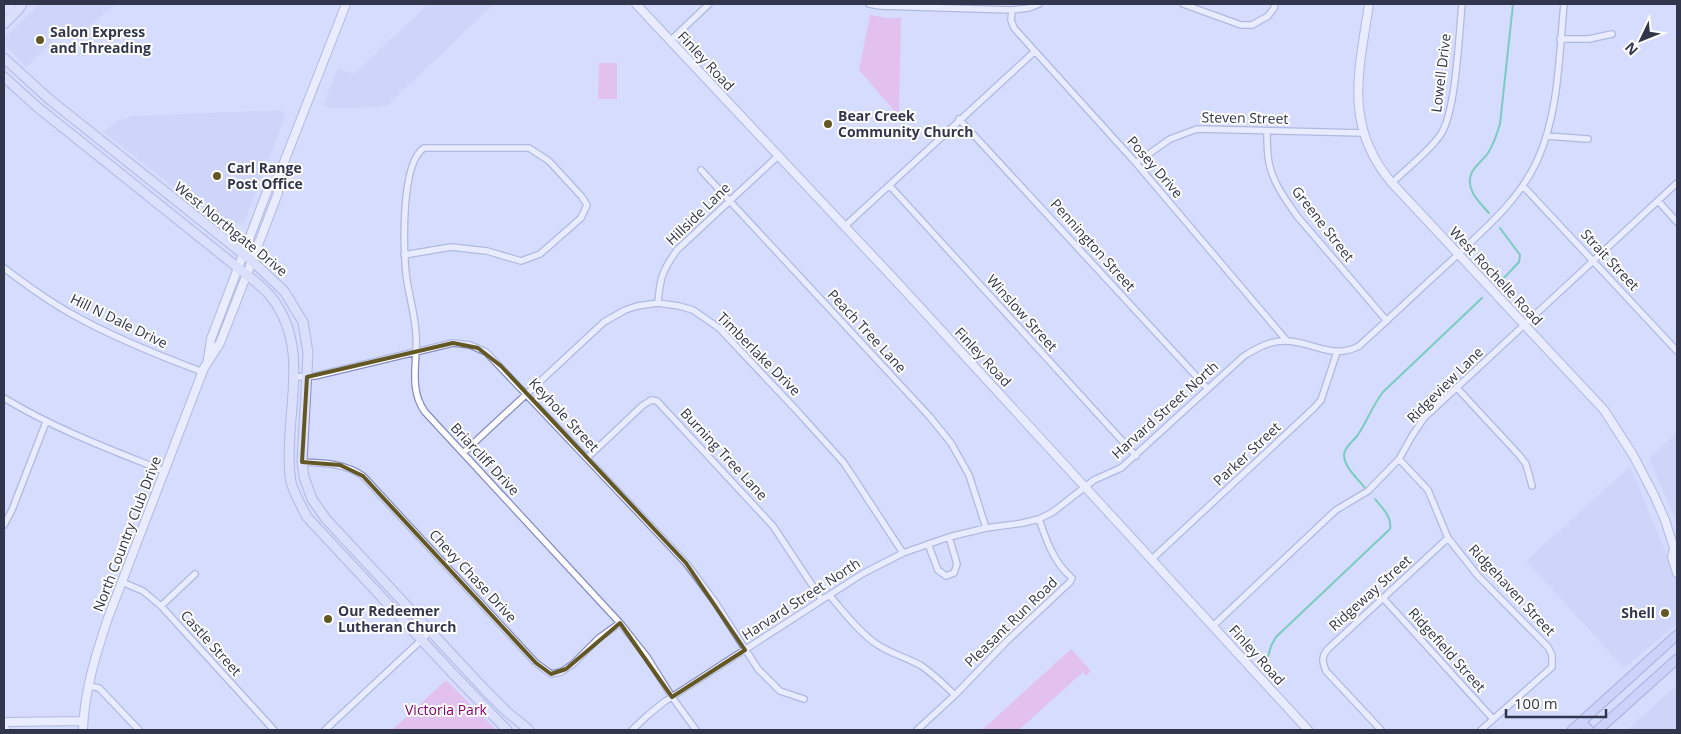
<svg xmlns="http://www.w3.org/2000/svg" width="1681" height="734" font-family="'Open Sans',sans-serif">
  <rect width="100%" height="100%" fill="#d6dcfe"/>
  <path fill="#c7cdf3" d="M40,4H116L78,36L68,27L26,67L7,47L5,37Z
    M428,4H494L388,105L379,107L343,108H330L323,105L338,68L354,74Z
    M281,110L284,115V120L244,223L221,224L103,132L119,120L133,116Z
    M1677,432V523L1649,459Z
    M1630,466L1677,579V624L1624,668L1526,561Z
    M1677,685V730H1627Z"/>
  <path fill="#f4a0dc" d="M870,15L888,18H901L899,116L859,70Z
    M599,63H617V99H598Z
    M1071,649L1091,671L1086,676L1083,672L1019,730H982Z
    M446,680L496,730H392Z"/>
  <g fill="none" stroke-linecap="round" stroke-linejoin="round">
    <path stroke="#0eb773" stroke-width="2" d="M1489,213C1479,202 1464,188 1472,172C1476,165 1483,160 1488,153C1494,144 1497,134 1500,124L1513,4
      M1500,228L1520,255L1519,262L1500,282
      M1365,488C1358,479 1344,467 1344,455C1344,448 1352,442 1357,436C1367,422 1372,406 1383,392L1482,298
      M1265,668L1271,646L1276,637L1390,529C1392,516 1382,508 1375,499"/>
    <defs>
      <path id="minor" d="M869,4L880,6L1012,10L1029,8L1039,4
        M1183,4L1241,25H1252L1268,16L1274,8L1275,4
        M1012,10L1011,20L1014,28L1136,163L1287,341
        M1560,39H1589L1612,34
        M670,41L709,4
        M959,119L1208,389
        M1267,131C1267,141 1267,153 1269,163C1273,183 1286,200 1297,216L1387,321
        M1546,136L1588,139
        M1136,163L1170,139L1197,129L1364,133
        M701,170L930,417L951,443L969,475L986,528
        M1392,183C1408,167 1429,152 1441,134C1456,111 1459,34 1462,4
        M890,186L1136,456
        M1523,186L1677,351
        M1658,201L1677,222
        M844,227L1034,52
        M404,255L451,247L487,251L521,261L540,254L581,218L587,205L582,197L549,161L529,148H424C400,163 403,255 407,281C410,299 415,316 416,334C418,360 408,389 425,412L620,623L647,657L672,697L696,730
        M4,268C25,284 47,300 70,313C112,337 157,355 203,372
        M658,303C660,278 662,271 677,250L778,156
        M294,377L315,376L453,343L470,345L486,352L686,563L715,602L758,669L780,691L804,699
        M1457,388L1519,455L1526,464L1532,486
        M4,398C55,429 109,449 164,471
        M463,453L604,322L625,310L637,306L658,303L679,306L693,310L719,328L799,413L844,463L903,553
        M587,458L642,406L651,400L657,401L773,526L822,600
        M1399,459L1428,490L1448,538L1478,576L1548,647L1552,655V667L1481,730
        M302,462C324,463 344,463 363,476L536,663L551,674L561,672L573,664L599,638L620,623
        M4,525L12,510L46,422
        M928,544L938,570L946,576L954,573L957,564L949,537
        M1152,559L1314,408L1321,400L1337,352
        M122,582L143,591L161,606L274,730
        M830,596C844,612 857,630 875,643C889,653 905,657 920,665C933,673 944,685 955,695
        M1383,598L1493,719
        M161,606L195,574
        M1213,626L1336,510L1368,491L1399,459L1412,436L1424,418L1677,183
        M89,686L99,688L139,730
        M325,730L431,631
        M632,730L648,715L664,702L862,574L903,553L949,537L986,528L1023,523L1039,519L1053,512L1094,480L1121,468L1244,356C1257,348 1271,340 1287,341C1313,342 1333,360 1359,346C1390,318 1420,289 1451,261C1483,230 1518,202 1537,161C1559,113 1559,55 1564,4
        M917,730L955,695L1007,641L1070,582L1072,578C1054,563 1046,540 1039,519
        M1381,730L1326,671C1322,661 1321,656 1329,648L1448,538"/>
      <path id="tertiary" d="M636,4L896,281L1308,730
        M1369,4C1359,71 1343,126 1392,183L1604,410L1633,455L1654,495L1665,520L1674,548L1672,557L1677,573
        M208,359L211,339L268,189L277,180
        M4,722L83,721
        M4,729L6,730
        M83,730C84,692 96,654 108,618L204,368L220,343L252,261L278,193L277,180L346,4"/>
      <path id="secondary" d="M4,11L11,4
        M4,24L19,9L22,4
        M4,58L49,99L252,261L284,291L303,322L308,353L302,462L304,477L312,499L326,519L486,691L506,711L529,730
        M4,77L36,106L247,275C256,282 265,289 272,298C303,339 293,385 290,432C289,448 288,465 291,482C294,494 301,505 307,517L456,677L507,730"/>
      <path id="primary" d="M1581,722L1589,730
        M1572,730L1677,635
        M1598,730L1677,659"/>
    </defs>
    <use href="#minor" stroke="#868dc2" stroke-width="8"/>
    <use href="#tertiary" stroke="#868dc2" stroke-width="10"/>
    <use href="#secondary" stroke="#868dc2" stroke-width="11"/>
    <use href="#primary" stroke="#737ab5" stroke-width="11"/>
    <use href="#minor" stroke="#fff" stroke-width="5.5"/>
    <use href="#tertiary" stroke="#fff" stroke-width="8"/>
    <use href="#secondary" stroke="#e0e2fa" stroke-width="9"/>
    <use href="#primary" stroke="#c0c5f5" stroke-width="9"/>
  </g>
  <path d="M0 0H1681V734H0ZM453,343L478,348L501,366L686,563L745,650L672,697L620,623L566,669L551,674L536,663L363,476L340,465L302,462L307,377Z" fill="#d6dcfe" fill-opacity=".55" fill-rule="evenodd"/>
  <path fill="none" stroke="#635825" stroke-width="4" stroke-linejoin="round" d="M453,343L478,348L501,366L686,563L745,650L672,697L620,623L566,669L551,674L536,663L363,476L340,465L302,462L307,377Z"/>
  <g fill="#635825" stroke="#fff" stroke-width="2">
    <circle cx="40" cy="40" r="5"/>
    <circle cx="828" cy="124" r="5"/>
    <circle cx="217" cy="176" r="5"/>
    <circle cx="1665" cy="613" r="5"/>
    <circle cx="328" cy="619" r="5"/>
  </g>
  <g text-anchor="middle" stroke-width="4" stroke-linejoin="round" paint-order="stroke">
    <g font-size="14" font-weight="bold" fill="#32364c" stroke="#fff" text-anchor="start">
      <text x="50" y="37">Salon Express<tspan x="50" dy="16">and Threading</tspan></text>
      <text x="838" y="121">Bear Creek<tspan x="838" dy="16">Community Church</tspan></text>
      <text x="227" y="173">Carl Range<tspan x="227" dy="16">Post Office</tspan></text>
      <text x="338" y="616">Our Redeemer<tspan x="338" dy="16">Lutheran Church</tspan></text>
      <text x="1655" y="618" text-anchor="end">Shell</text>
    </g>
    <g font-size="14" fill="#32364c" stroke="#fff">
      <text transform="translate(706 61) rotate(47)" y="5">Finley Road</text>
      <text transform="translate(1441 73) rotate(-83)" y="5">Lowell Drive</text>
      <text transform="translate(1245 118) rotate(1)" y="5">Steven Street</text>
      <text transform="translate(1155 167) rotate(49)" y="5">Posey Drive</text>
      <text transform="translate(698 214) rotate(-44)" y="5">Hillside Lane</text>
      <text transform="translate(1323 224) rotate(52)" y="5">Greene Street</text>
      <text transform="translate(231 229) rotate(39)" y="5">West Northgate Drive</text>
      <text transform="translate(1093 245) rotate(48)" y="5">Pennington Street</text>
      <text transform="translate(1610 260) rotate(47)" y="5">Strait Street</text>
      <text transform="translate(1496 276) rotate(47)" y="5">West Rochelle Road</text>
      <text transform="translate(1022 313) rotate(48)" y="5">Winslow Street</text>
      <text transform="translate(119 321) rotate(26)" y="5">Hill N Dale Drive</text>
      <text transform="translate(867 331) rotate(47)" y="5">Peach Tree Lane</text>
      <text transform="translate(759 354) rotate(45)" y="5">Timberlake Drive</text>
      <text transform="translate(983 357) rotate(47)" y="5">Finley Road</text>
      <text transform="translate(1445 385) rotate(-45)" y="5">Ridgeview Lane</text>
      <text transform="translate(1165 410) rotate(-42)" y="5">Harvard Street North</text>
      <text transform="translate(564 415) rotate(47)" y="5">Keyhole Street</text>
      <text transform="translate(724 454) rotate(47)" y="5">Burning Tree Lane</text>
      <text transform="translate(1247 454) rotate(-43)" y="5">Parker Street</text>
      <text transform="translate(485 459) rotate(47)" y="5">Briarcliff Drive</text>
      <text transform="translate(127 534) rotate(-69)" y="5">North Country Club Drive</text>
      <text transform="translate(473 576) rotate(47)" y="5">Chevy Chase Drive</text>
      <text transform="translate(1512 590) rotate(47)" y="5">Ridgehaven Street</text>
      <text transform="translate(1370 593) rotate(-42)" y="5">Ridgeway Street</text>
      <text transform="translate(801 599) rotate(-33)" y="5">Harvard Street North</text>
      <text transform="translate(1011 622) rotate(-44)" y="5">Pleasant Run Road</text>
      <text transform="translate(211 643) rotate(48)" y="5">Castle Street</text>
      <text transform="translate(1447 650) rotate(48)" y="5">Ridgefield Street</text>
      <text transform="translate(1257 655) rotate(48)" y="5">Finley Road</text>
    </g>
    <g font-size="14" fill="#890072" stroke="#fff">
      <text x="446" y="715">Victoria Park</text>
    </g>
  </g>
  <rect width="1681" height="734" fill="none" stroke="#32364c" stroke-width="10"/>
  <g transform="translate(1641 40) rotate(227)" stroke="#ffffff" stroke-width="4" paint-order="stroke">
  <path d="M0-4L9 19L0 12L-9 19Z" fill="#32364c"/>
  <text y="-8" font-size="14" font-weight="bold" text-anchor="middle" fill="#32364c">N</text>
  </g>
  <path d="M1506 709v8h100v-8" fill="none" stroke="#32364c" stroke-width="2.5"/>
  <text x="1514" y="709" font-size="15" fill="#32364c" stroke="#ffffff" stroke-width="4" paint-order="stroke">100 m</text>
</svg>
